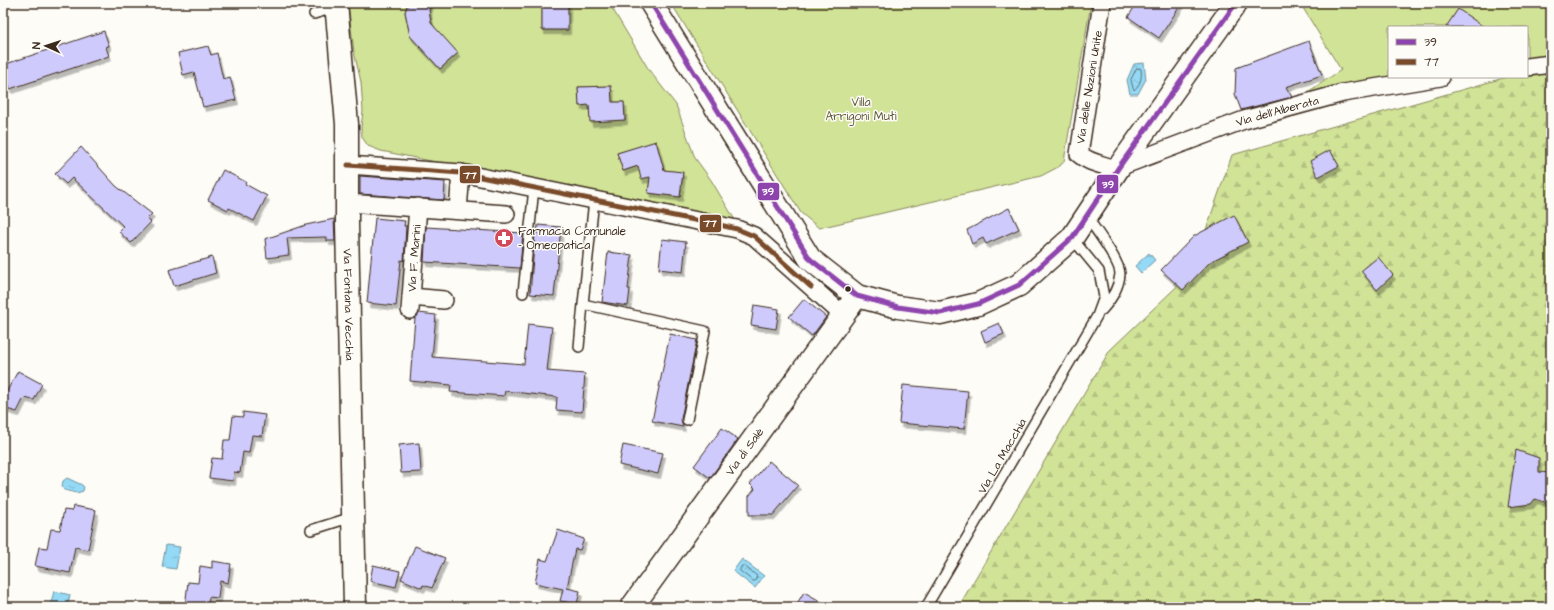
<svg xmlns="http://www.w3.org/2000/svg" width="1554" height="610" font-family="'Architects Daughter',sans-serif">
  <defs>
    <pattern id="forest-firs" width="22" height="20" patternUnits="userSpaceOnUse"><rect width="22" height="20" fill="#d1e397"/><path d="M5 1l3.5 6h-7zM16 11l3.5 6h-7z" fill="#b4c382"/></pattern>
    <pattern id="water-ripples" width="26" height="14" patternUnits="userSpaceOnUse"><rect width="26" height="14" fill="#94d9f5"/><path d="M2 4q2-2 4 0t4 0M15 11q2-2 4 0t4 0" fill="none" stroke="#80bad2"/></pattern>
    <filter id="shadow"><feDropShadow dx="2.5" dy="4.5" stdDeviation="0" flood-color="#0004"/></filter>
  </defs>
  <rect width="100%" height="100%" fill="#fdfcf7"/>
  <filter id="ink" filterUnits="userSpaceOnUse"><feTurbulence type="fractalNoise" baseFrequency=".025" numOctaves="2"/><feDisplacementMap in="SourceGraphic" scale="8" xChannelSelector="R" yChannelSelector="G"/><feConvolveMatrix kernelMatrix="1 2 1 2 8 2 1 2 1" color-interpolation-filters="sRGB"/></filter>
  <g filter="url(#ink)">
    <path fill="url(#forest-firs)" stroke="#86865a" d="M1551,65V607L959,606L1110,350L1191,273L1232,155L1507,77H1527V71Z"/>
    <path fill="#d1e397" stroke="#86865a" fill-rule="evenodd" d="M348,3H408L405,12L410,36L440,69L458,53C445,39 424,24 431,3H542V30H567L568,3H609L649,70L676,105L695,158L711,180L735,220L616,198L381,151L368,146L362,137L361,128L363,111L361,82L354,52ZM611,86L612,102H624L625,120L591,122L589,105L579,106L578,87ZM656,142L664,170L683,173L680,197L648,193L650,177L638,166L623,171L617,153Z
      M671,3H1091L1064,161L1060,166L1041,176L819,228L801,213Z
      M1300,3H1551V62L1527,65V27H1389V77L1294,101L1341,70Z"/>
    <path fill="url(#water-ripples)" stroke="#70939f" d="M1144,63L1146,79L1138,94H1130L1127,80L1134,64Z
      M1149,253L1155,260L1141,273L1135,266Z
      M67,478L82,485L84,487L83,491L77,493L64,490L62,486L63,481Z
      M166,545L180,547L176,569L162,567Z
      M742,559L764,576L755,588L733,571Z
      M54,591L70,595L67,607H50Z"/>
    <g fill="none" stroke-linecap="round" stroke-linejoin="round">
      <path stroke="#5f7074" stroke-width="1" d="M1137,68L1141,69C1142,77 1141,84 1134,90L1133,88L1131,80Z
        M742,566H744L757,576L755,581H753L740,571Z"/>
    </g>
    <path fill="#cfcafc" stroke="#3b2a1e" filter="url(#shadow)" d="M408,3H431L429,10L431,23L458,53L440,69L410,36L405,12Z
      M542,3H568V30H542Z
      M1137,3H1182L1159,38L1128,17Z
      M1458,9L1484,27H1446Z
      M104,31L109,46L106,47L109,56L10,89L3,65Z
      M1309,41L1322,75L1286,87L1292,97L1241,110L1235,94L1236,68Z
      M208,46L211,55L217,53L223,79L230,77L236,100L203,107L194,72L183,75L178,53Z
      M611,86L612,102H624L625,120L590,122L589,105L579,106L578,87Z
      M656,141L664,170L683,172L680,197L648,193L650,177L641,179L638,166L623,171L617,153Z
      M81,147L116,186L152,214L147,219L151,222L131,243L119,232L124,227L72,178L66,184L55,174Z
      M1330,150L1339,166L1318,177L1310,161Z
      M223,170L246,182L245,184L267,196L254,221L229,208L228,210L208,200Z
      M360,176L445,182L444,200L360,194Z
      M1009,208L1019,229L986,244L983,238L972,244L967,230Z
      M1234,215L1248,242L1210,262L1183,290L1161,270L1194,236Z
      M375,218L405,221L404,226H406L404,261L401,260L396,306L367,303Z
      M334,219L335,241H327V237L287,238L289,255L267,258L265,239L306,225Z
      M538,225L561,227L554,296L530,294L535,234H537Z
      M426,227L523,233L520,268L424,262Z
      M662,239L686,242L683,272L659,269Z
      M608,252L632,255L628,289H630L628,306L602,302Z
      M212,257L216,273L174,286L169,270Z
      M1378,257L1393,275L1377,290L1361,271Z
      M804,299L826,317L812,336L789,317Z
      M754,305L779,309L776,329L751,325Z
      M419,313L436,315L432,357L524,364L528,324L552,327L547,371L585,374L582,412L556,410L557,397L505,391L504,396L450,392L451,385L410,381L415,318Z
      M999,323L1004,334L985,342L981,331Z
      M670,334L697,340L681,419L683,427L652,421Z
      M18,371L42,384L34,400L24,398L17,412L3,408V398Z
      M903,385L968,391L964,429L899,423Z
      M243,412L265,415L262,436L252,435L249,453L243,452L240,473L234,472L233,481L209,478L212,458L222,459L224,440H230L233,416L243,417Z
      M722,428L738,439L710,478L694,466Z
      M419,443L421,472L401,473L399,445Z
      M623,445L663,453L658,474L619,465Z
      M1516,450L1539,458V472L1551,473V492L1548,503L1535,499L1531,504L1508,507Z
      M769,461L798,485L773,515H749V496L755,489L750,484Z
      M73,506L96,510L88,550L75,547L70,573L35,566L39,547L47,548L51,529L60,530L64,510L72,511Z
      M558,530L584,539L580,550L575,549L567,588L580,591L577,604L560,601L563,589L535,583L540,559L547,561Z
      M415,546L445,558L432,588L423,585L422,588L401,579Z
      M212,561L231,564L228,583L220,581L218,598L209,597L208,607H185L188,582L198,583L200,566L212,568Z
      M373,565L400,571L396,587L370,581Z
      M804,592L831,607H795Z"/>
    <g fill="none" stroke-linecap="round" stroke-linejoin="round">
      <defs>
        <path id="service" d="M314,14L337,7
          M594,200L583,304L705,331L687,420
          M1087,217C1095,229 1120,261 1120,274C1119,288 1111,300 1102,310
          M523,293L534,188
          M579,347L583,304
          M311,530L352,517
          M926,607L1097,316L1104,297L1099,271L1072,238"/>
        <g id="minor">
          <path d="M1102,3L1079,154C1090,164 1104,164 1117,170"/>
          <path d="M1527,67L1551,64"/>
          <path d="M348,165L461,173L737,229L754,236L843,315"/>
          <path id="s1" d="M1119,167L1244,120L1343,93L1441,77"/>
          <path d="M347,203L506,214"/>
          <path d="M458,210L461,173"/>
          <path d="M411,297L444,300"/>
          <path id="s2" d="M410,310L418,207"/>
        </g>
        <g id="tertiary">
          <path id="s3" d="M336,3L347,124V223L355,607"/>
        </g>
        <g id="secondary">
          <path d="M651,3L810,259L857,296L898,307L940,313L978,304L1019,285L1072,238L1119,167L1236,3"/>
          <path id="s4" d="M632,607L857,296"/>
        </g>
      </defs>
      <use href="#service" stroke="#3b2a1e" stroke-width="12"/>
      <use href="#minor" stroke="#3b2a1e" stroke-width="20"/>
      <use href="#tertiary" stroke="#3b2a1e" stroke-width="25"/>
      <use href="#secondary" stroke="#3b2a1e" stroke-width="25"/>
      <use href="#service" stroke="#fdfcf7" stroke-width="9"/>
      <use href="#minor" stroke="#fdfcf7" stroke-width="17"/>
      <use href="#tertiary" stroke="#fdfcf7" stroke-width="22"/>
      <use href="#secondary" stroke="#fdfcf7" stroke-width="22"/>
      <defs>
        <path id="bus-1" d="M651,3L810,259L857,296L898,307L940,313L978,304L1019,285L1072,238L1119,167L1236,3"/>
        <path id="bus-2" d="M348,165L461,173L724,226L737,229L754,236L811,287"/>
      </defs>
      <use href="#bus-1" stroke="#fdfcf7" stroke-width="8"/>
      <use href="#bus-2" stroke="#fdfcf7" stroke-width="8"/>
      <use href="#bus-1" stroke="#8e44ad" stroke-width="5"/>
      <use href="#bus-2" stroke="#7a4b2a" stroke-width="5"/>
    </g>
  </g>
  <defs>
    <symbol id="pharmacy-disc" viewBox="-11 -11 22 22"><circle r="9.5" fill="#d1495b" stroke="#fdfcf7"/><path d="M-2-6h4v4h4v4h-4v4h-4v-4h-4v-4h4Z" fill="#fff"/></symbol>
  </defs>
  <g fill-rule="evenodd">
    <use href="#pharmacy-disc" x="493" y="227" width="22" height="22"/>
  </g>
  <circle fill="#3b2a1e" stroke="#fdfcf7" stroke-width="1.5" cx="848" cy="289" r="3.5"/>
  <g text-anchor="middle" stroke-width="3" stroke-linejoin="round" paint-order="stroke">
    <g font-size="12" fill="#3b2a1e" stroke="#fdfcf7">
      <text transform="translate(1089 87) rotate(-81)" y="4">Via delle Nazioni Unite</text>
      <text dy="4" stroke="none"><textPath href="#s1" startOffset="168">Via dell'Alberata</textPath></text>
      <text dy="4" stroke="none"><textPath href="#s2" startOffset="52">Via F. Marini</textPath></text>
      <text dy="4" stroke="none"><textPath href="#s3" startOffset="302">Via Fontana Vecchia</textPath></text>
      <text dy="4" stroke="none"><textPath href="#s4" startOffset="192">Via di Salè</textPath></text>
      <text transform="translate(1002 456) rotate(-60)" y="4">Via La Macchia</text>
    </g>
    <g font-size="12" fill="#60583c" stroke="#fdfcf7">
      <text x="861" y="106">Villa<tspan x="861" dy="14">Arrigoni Muti</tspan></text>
    </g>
    <g font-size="12" fill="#3b2a1e" stroke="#fdfcf7" text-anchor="start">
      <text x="518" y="235">Farmacia Comunale<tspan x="518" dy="14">- Omeopatica</tspan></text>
    </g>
  </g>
  <g stroke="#fdfcf7" stroke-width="1.5">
    <rect x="459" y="165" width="22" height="19" rx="4" fill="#7a4b2a"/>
    <rect x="1096" y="174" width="23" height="20" rx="4" fill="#8e44ad"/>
    <rect x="757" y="182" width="23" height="19" rx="4" fill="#8e44ad"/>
    <rect x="699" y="214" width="23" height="19" rx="4" fill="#7a4b2a"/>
  </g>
  <g font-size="11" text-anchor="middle" font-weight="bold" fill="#fff">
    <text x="470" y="179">77</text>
    <text x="1108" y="188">39</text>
    <text x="768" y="195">39</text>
    <text x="710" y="227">77</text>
  </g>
  <rect width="1554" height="610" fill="none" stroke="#fdfcf7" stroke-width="16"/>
  <rect x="8" y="8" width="1538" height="594" fill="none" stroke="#3b2a1e" stroke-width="1.5" filter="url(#ink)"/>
  <rect x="1388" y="26" width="140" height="52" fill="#fdfcf7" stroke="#afa8a0"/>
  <rect x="1396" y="39" width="20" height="6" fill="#8e44ad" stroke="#afa8a0"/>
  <text x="1424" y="46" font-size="12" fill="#3b2a1e">39</text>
  <rect x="1396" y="59" width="20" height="6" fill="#7a4b2a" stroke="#afa8a0"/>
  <text x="1424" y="66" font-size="12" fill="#3b2a1e">77</text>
  <g transform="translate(46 46) rotate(273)" stroke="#fdfcf7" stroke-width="3" paint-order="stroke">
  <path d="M0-3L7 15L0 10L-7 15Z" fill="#3b2a1e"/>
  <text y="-6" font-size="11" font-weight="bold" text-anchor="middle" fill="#3b2a1e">N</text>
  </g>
</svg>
